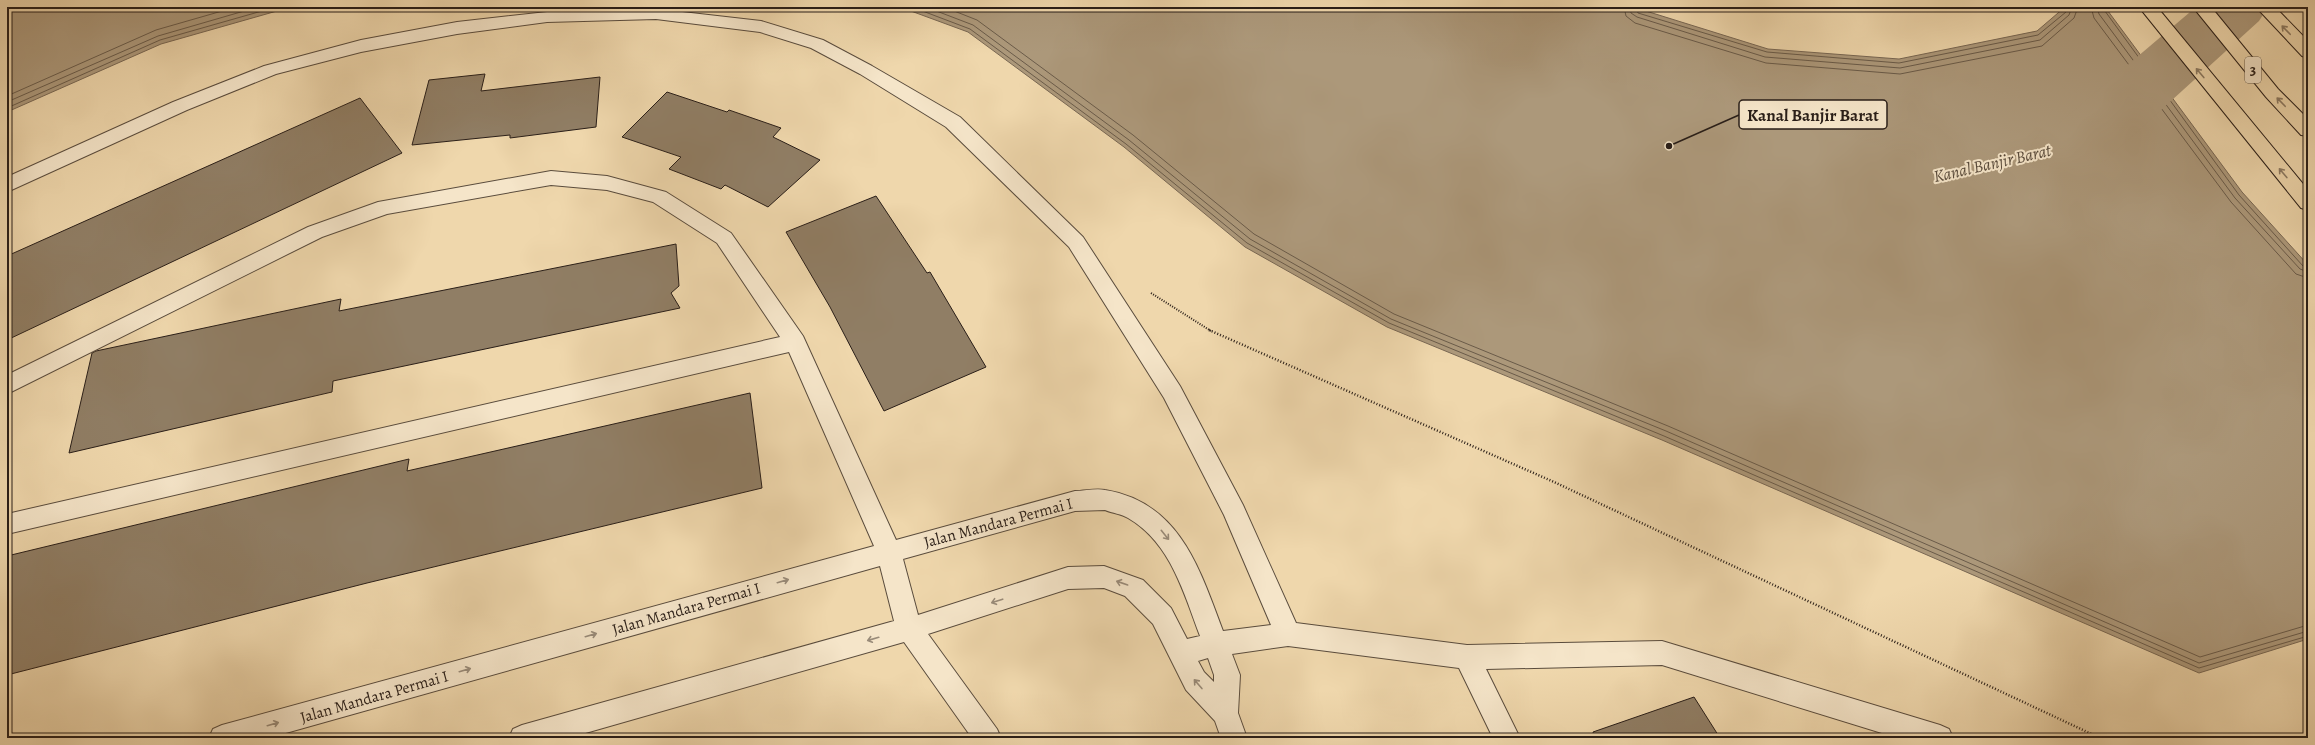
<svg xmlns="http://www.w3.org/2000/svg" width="2315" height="745" font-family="Alegreya,serif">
  <rect width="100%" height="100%" fill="#efd7ac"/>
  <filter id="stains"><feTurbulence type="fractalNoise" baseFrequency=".005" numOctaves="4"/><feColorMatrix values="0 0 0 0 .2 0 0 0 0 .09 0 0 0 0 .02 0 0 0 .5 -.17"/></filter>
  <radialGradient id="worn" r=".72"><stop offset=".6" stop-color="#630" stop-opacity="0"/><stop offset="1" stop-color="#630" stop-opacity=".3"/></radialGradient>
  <path fill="#ac987a" stroke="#786753" d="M7,7H291L161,44L7,112Z
    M900,7H1633L1768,49L1899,59L2037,31L2065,7H2105L2242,192L2308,265V639L2199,673L1662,440L1387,327L1245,247L1124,147L968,32Z"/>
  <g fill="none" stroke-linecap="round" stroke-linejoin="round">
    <path stroke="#6a5b49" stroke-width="1" d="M912,7L970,29L1126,144L1247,243L1389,323L1664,436L2199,668L2308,636
      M926,7L973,25L1129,140L1250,239L1391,319L1666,431L2199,663L2308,631
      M944,7L977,20L1133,135L1254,234L1394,314L1668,426L2200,657L2308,625
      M1624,7L1626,16L1635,23L1766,63L1900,74L2042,46L2074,18L2078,7
      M1630,7L1631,13L1637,17L1765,57L1900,68L2040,40L2069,15L2072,7
      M1635,7L1638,13L1767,52L1899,63L2038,35L2066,12L2067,7
      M2091,7L2094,18L2231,202L2296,274L2308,278
      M2097,7L2099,14L2235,198L2300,269L2308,272
      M2102,7L2239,195L2303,266L2308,267
      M7,96L156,30L236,7
      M7,102L158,36L258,7
      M7,108L160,40L276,7"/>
    <path fill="#ac987a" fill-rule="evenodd" d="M2196,7H2268L2259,21L2106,160L2067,171L2042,164L2031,146L2042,128L2058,124Z"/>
  </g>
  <path fill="#907e65" stroke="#291e18" d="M485,74L481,91L600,77L596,127L510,138V135L412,145L429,80Z
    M667,92L727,112L729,110L781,128L773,137L820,160L768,207L725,185L721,189L669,169L681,157L622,137Z
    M360,98L402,153L7,340V256Z
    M876,196L927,273L930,272L986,367L884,411L830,307L786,232Z
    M676,244L679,286L671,293L680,308L333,381L332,392L69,453L92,353L96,351L341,299L339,311Z
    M750,393L762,488L367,583L7,675V556L409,459L407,471Z
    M1694,697L1720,738H1594L1593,732Z"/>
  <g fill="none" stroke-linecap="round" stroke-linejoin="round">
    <defs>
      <path id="minor" d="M656,9L761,21L823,40L872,66L960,117L1083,237L1180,386L1243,505L1296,623L1467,645L1662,641L1940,725L1949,729L1953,738H1898L1662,665L1486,669L1520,738H1493L1459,668L1288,646L1232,654L1240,675L1238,713L1247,738H1221L1215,721L1186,690L1153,624L1125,596L1104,588L1068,589L928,634L997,729L1001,738H972L904,642L568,738H509L513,729L522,725L894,621L880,566L268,738H209L213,729L222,725L874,546L789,352L7,534V514L780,337L717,243L653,202L607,190L551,185L387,214L322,237L7,394V375L308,227L378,202L551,171L607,176L666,192L731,233L803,336L896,540L1075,491C1085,491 1096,488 1105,490C1180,502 1200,570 1223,631L1271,625L1224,515L1164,398L1069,247L946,127L860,74L811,48L760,32L656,19L547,22L457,34L361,52L276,74L187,110L7,192V177L173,102L264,66L361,40L457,22L547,12ZM1105,510C1112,513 1122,514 1128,518C1171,543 1184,594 1200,636L1187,639L1171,608L1143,580L1104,566L1068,567L918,615L903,559L1075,511ZM1208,658L1214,675V682L1204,672L1198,661Z"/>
      <path id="highway" d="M2139,7H2157L2308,190V210L2301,208Z
        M2193,7H2211L2278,89L2308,119V136L2301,135L2266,97Z
        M2256,7H2275L2308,41V58L2302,56Z"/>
    </defs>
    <use href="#minor" stroke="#5a4c3d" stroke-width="2"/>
    <use href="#highway" stroke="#291e18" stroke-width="2"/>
    <path stroke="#291e18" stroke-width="2" stroke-dasharray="1 1.5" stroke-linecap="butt" d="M1151,293L1211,331"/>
    <path stroke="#291e18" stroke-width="2.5" stroke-dasharray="1 2" stroke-linecap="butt" d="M1209,330L1554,482L2100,738"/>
    <use href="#minor" fill="#f5e5c9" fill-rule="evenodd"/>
    <use href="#highway" fill="#efd7ac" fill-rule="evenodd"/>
  </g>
  <defs><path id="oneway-shaft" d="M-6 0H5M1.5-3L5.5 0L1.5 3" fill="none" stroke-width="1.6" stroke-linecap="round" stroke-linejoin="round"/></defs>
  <g stroke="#8c7a62">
    <use href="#oneway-shaft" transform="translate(2286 30) rotate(-134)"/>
    <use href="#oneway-shaft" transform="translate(2200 73) rotate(-130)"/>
    <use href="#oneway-shaft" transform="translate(2281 102) rotate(-134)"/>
    <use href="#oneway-shaft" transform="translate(2283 173) rotate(-130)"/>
  </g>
  <g stroke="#998b79">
    <use href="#oneway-shaft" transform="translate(1165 535) rotate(51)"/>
    <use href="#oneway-shaft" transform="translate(783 581) rotate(-16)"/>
    <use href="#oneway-shaft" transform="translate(1122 583) rotate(-161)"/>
    <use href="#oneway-shaft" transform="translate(997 601) rotate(162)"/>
    <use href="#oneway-shaft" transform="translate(591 635) rotate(-16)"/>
    <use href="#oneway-shaft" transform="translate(873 639) rotate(164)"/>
    <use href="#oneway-shaft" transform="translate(465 670) rotate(-16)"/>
    <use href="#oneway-shaft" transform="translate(1198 684) rotate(-131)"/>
    <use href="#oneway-shaft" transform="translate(273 724) rotate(-16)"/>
  </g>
  <g text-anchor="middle" stroke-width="4" stroke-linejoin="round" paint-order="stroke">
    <rect fill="#f5e5c9" stroke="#665a4d" stroke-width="1" x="2245" y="57" width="16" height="26" rx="3"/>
    <g font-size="15" font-weight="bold" fill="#291e18">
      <text x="2253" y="75">3</text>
    </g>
    <g font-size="16" fill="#291e18" stroke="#f5e5c9">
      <text transform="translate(998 522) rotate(-15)" y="6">Jalan Mandara Permai I</text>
      <text transform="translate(686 608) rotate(-16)" y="6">Jalan Mandara Permai I</text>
      <text transform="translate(374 696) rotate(-16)" y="6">Jalan Mandara Permai I</text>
    </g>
    <g font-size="17" font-style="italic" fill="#57493a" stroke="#f5e5c9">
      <text transform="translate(1992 163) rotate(-13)" y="6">Kanal Banjir Barat</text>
    </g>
  </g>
  <path fill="none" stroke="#291e18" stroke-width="1.5" d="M1669 146L1739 115"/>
  <circle fill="#291e18" stroke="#f5e5c9" stroke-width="1.5" cx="1669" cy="146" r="4"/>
  <rect fill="#f5e5c9" stroke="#291e18" stroke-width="1.5" x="1739" y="100" width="148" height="29" rx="4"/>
  <g font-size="17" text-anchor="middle" font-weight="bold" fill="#291e18">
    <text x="1813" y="121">Kanal Banjir Barat</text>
  </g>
  <rect width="2315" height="745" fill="none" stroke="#efd7ac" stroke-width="24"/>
  <rect x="8" y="8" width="2299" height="729" fill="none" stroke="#291e18" stroke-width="2"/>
  <rect x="12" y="12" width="2291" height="721" fill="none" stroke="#291e18"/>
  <rect width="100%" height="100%" filter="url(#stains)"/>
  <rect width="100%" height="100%" fill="url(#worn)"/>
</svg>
